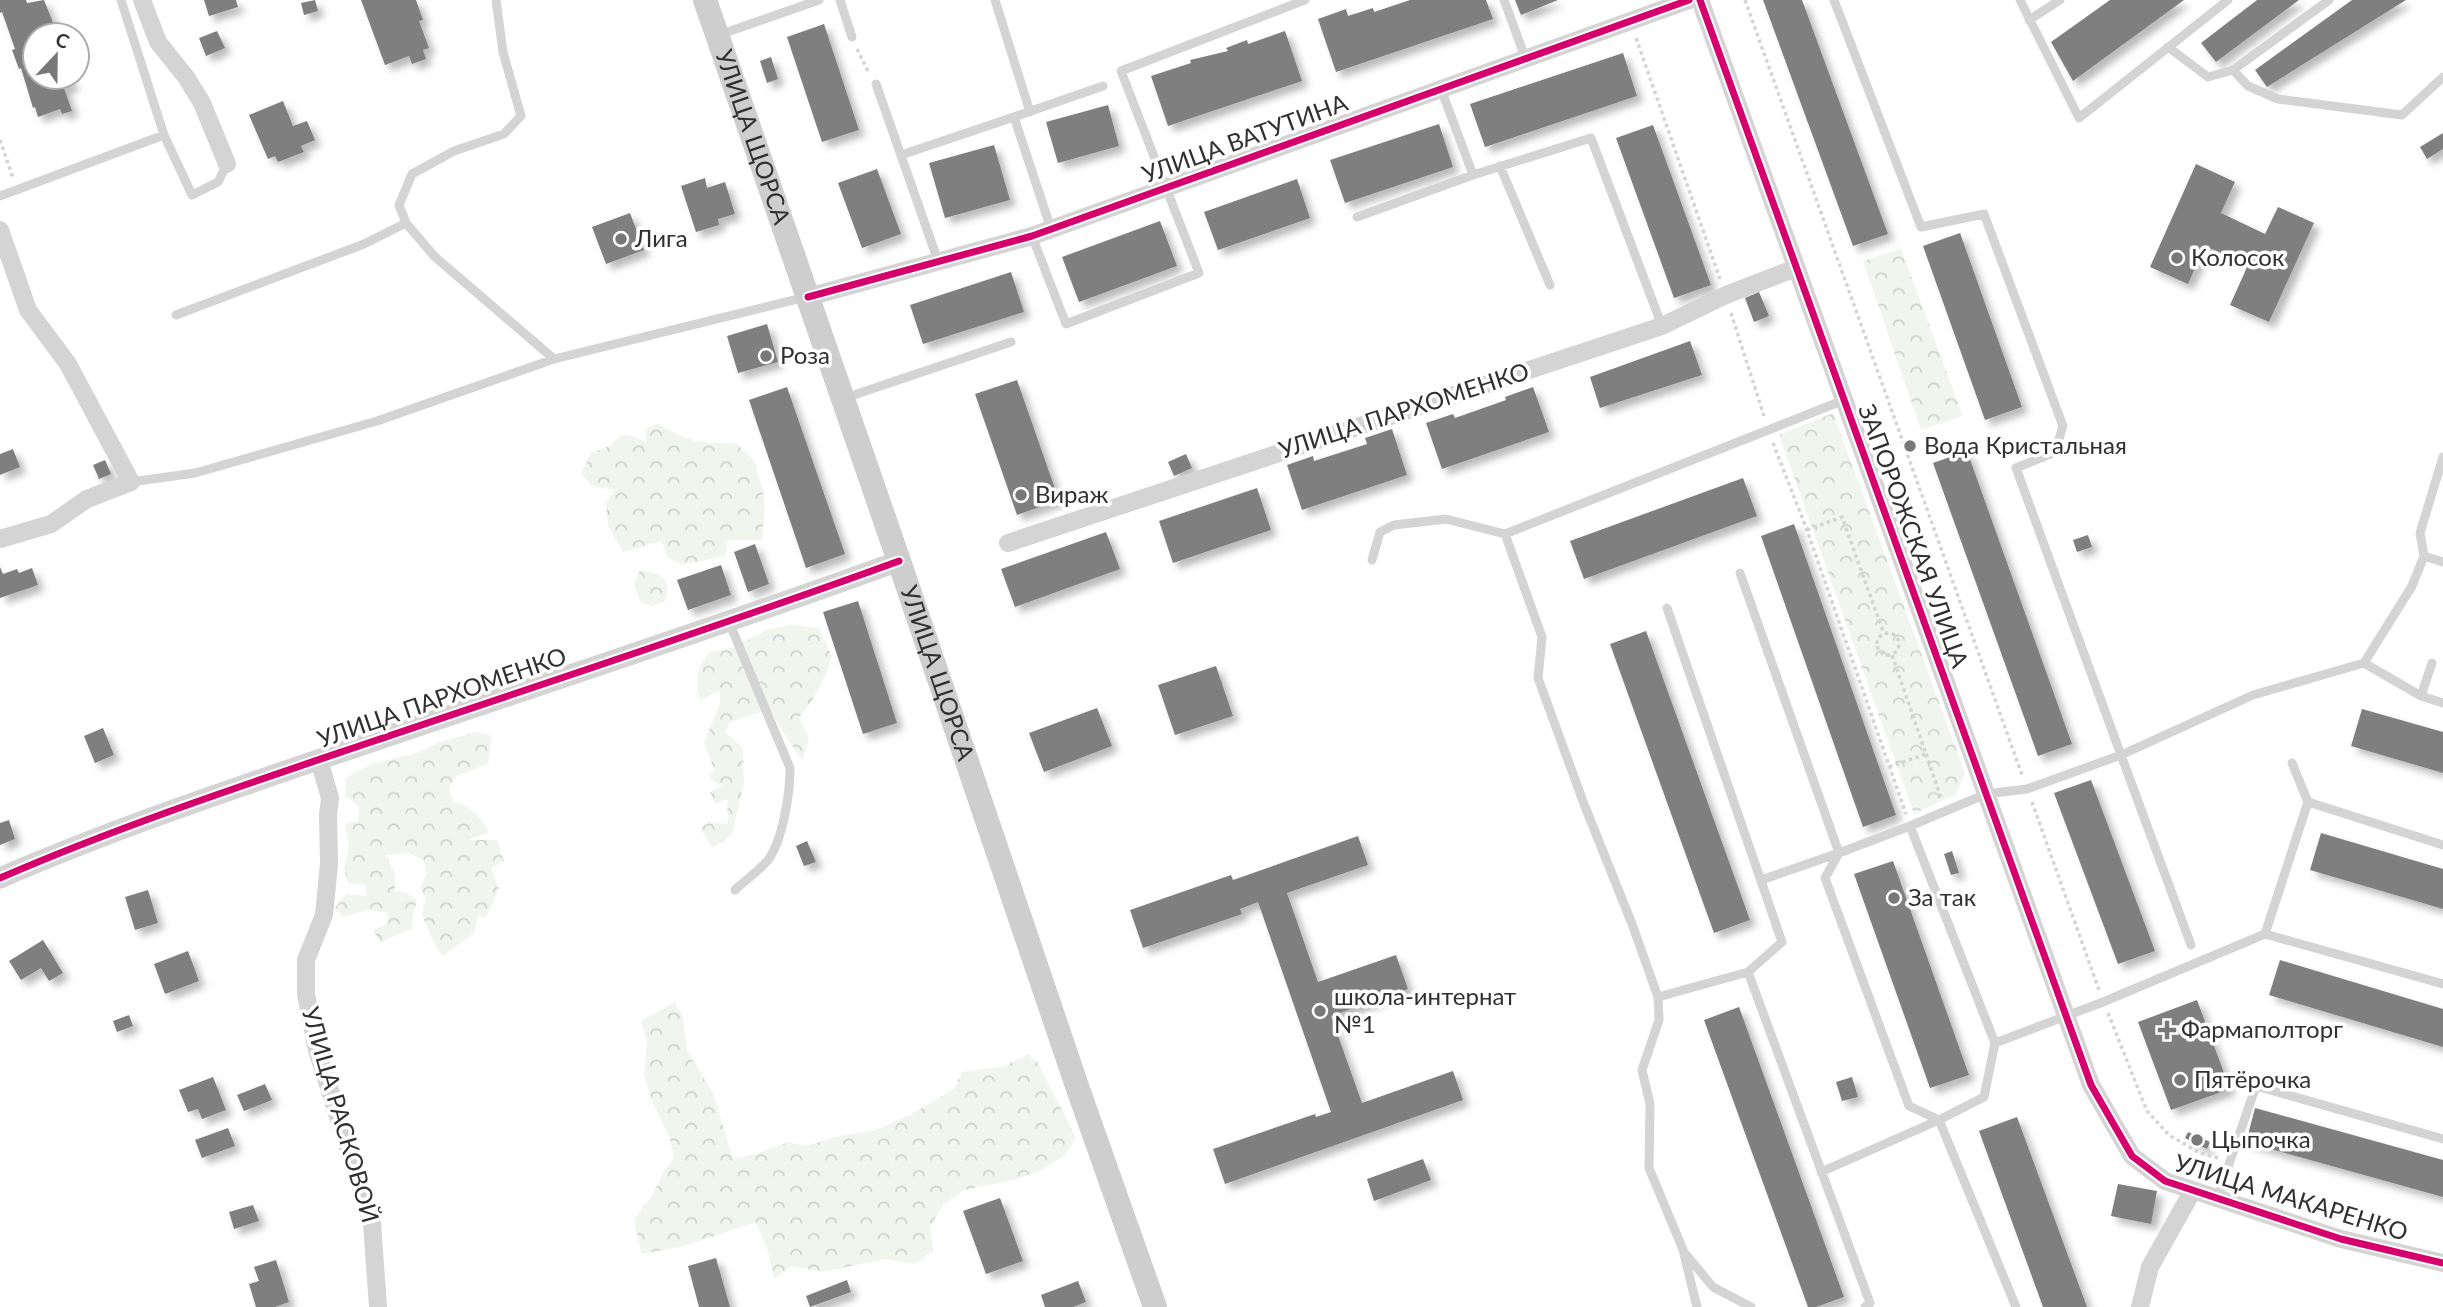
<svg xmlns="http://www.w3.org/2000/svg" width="2443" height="1307" font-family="Lato,sans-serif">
  <defs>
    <pattern id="forest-crowns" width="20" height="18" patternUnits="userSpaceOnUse" patternTransform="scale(1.75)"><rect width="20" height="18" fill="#f0f5ed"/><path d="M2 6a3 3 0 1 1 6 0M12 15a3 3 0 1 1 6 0" fill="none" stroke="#ced2cc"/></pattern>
    <filter id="shadow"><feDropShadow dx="6" dy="6" stdDeviation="3.5" flood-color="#0004"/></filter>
  </defs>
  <rect width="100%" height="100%" fill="#fff"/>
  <path fill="url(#forest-crowns)" d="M1901,249L1963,416L1921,430L1863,261Z
    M1833,413L1965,773L1956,794L1914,814L1779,435Z
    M658,424C692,443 697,443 736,443L754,461L763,491L765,506L762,540H728L725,556L682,565L667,557L662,541L623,552L608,526L606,504L614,490L592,486L581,474L591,453L610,446L620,435L632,436L646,442L647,427Z
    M640,570C660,573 673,578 665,601L653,606L641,603L634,584Z
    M791,625L819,628L832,656C826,680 814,699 799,718L809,738L802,761L769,709L730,722L725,732L743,748L744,784L732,834L713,848L700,828L710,822L728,824L727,799L716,804L710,792L722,786L709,778L714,769L704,742L720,704V690L700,700C695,680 697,667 710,652L732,648L767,630Z
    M476,732L492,736L488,764L456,776L449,788L453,802C471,807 480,815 489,832L468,840H497L504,861L491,868L499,889L486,917H478L474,933L443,956L435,946L422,915L426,899L420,887L426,875L424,860L408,853L386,855L395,874V892H404L417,900L413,915L412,928L380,943L373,930L388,924V913L368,910L343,917L335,908L346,894L366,896L365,884L348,883L344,868L349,847L345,824L358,821L359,807L345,795L347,777L372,764L420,752L440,742Z
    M675,1002L683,1018L687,1051L713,1093L733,1159L756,1154L788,1142L806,1146L835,1137L876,1130L912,1114L954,1089L962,1072L1005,1066L1028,1054L1038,1063L1076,1138L1064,1156L1042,1169L1021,1178L964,1190L943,1205L930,1227L933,1250L915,1264L885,1259L822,1272L791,1266L774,1279L767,1248L756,1222L681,1247L642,1254L634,1220L653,1194L665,1169L674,1159L670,1139L651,1098L644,1075L647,1042L641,1021Z"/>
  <path fill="#7f7f7f" filter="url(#shadow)" d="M0,0H26L27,3L44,0L58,35H35V77H70L73,85L64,88L72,111L62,114L60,109L38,117L35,107L33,108L21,68L19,69L12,50L15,49L2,12L0,13Z
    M204,0H236L238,7L209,16Z
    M315,0L318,11L304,15L301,3Z
    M361,0H416L423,20L419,21L429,48L423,50L426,59L412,64L409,56L385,65Z
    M1410,0H1486L1493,19L1336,72L1318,19L1346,9L1348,16L1373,8L1374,12Z
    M1515,0H1558L1521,15Z
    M1763,0H1802L1888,234L1853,246Z
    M2110,0H2184L2073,81L2051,42Z
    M2257,0H2299L2216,62L2201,43Z
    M2352,0H2406L2267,87L2255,70Z
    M824,24L859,130L822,142L787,37Z
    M217,31L225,48L206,56L199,38Z
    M1285,31L1302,81L1168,126L1151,76L1191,63L1190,60L1228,51L1226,48L1247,40L1248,44Z
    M1623,53L1637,96L1485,147L1470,104Z
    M771,57L778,79L767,83L760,61Z
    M283,101L293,126L307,121L315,140L301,146L304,152L278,162L275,156L268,159L249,115Z
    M1108,105L1119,146L1058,163L1046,122Z
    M1439,124L1453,167L1345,203L1330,160Z
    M1653,125L1711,285L1674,298L1616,138Z
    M2443,133V149L2427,159L2420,147Z
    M994,145L1010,200L945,218L929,163Z
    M2196,164L2235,182L2221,213L2265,234L2278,207L2314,223L2269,322L2230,305L2248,265L2205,246L2188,284L2150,267Z
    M877,169L901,234L862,248L838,183Z
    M705,178L707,188L725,182L735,214L718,219L719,225L696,232L681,186Z
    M1297,179L1310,218L1218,250L1204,212Z
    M630,213L644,250L606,264L592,227Z
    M1160,221L1177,266L1079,302L1062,257Z
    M1960,233L2022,407L1985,420L1923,246Z
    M1011,272L1024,312L923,344L910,305Z
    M1759,292L1769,316L1754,322L1745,298Z
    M767,324L778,362L738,373L727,336Z
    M1690,341L1702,375L1600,408L1590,377Z
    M1017,380L1059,500L1017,515L975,394Z
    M787,387L845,554L806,568L749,400Z
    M1533,387L1549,432L1442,469L1426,423L1453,414L1455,418L1506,400L1505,397Z
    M1392,429L1407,475L1302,510L1287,465L1313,456L1314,461L1367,444L1365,438Z
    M13,449L20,467L0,475V454Z
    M1967,451L2072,744L2038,756L1933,463Z
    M1186,454L1192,468L1174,476L1168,462Z
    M105,460L111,474L99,479L93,465Z
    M1743,478L1757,516L1584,579L1570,541Z
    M1257,488L1271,530L1173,563L1159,521Z
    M1794,524L1896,815L1863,827L1761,536Z
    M1106,532L1120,569L1015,607L1001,569Z
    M2088,535L2092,547L2077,552L2073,540Z
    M755,544L769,584L748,592L734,552Z
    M721,565L731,595L688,610L677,580Z
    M0,567L3,574L17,569L19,573L32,568L38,585L0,598Z
    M858,601L897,723L863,734L823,612Z
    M1646,631L1750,920L1714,933L1610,644Z
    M1216,666L1233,716L1175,735L1158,685Z
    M1097,708L1112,746L1044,772L1029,733Z
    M2362,709L2443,732V773L2351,746Z
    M103,728L114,755L95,763L84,736Z
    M2091,780L2155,951L2118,964L2054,793Z
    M9,820L15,839L0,845V823Z
    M2321,833L2443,869V909L2310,870Z
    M1358,836L1368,865L1287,893L1318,982L1396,955L1408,989L1331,1016L1362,1103L1453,1071L1463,1100L1225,1184L1213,1149L1315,1114L1316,1117L1331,1112L1258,902L1240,909L1242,914L1143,948L1130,910L1231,875L1233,880Z
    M807,841L816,862L804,866L796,846Z
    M1952,851L1959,873L1951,875L1944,854Z
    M1893,861L1969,1075L1930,1088L1854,874Z
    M148,890L158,923L135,930L125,897Z
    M43,940L63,973L49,981L41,968L21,980L9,961Z
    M188,951L199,981L165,994L154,964Z
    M2280,960L2443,1009V1047L2269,995Z
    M2197,1000L2230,1089L2171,1110L2138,1022Z
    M1739,1007L1844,1297L1816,1307H1808L1704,1020Z
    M129,1015L133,1026L117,1032L113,1021Z
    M213,1077L226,1110L202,1119L198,1109L188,1112L179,1090Z
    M1852,1077L1858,1097L1842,1101L1836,1082Z
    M265,1084L272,1100L244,1111L237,1095Z
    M2255,1108L2443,1160V1197L2246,1142Z
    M2017,1117L2087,1307H2043L1979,1131Z
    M228,1128L235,1146L202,1158L195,1140Z
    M2188,1132L2210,1142L2207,1149L2185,1138Z
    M1423,1159L1431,1180L1374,1201L1367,1179Z
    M2118,1184L2157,1191L2151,1224L2111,1216Z
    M1000,1198L1023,1261L986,1274L963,1211Z
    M253,1205L259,1221L234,1229L229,1212Z
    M716,1258L730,1307H699L688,1266Z
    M276,1260L289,1302L275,1307H256L249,1284L259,1281L254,1267Z
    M847,1280L851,1292L810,1307L806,1296Z
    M1078,1281L1086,1302L1073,1307H1045L1041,1295Z"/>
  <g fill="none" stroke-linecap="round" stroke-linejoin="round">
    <path stroke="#d4d4d4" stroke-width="3.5" stroke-dasharray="3.5 3.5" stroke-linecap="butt" d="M1745,0L2022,775
      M1636,38L1720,279
      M857,49L869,73
      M0,140L13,178
      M1731,313L1764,416
      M1773,443L1807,530L1906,814
      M1807,530L1842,517L1884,634
      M1877 644a11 11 0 1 1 22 0a11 11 0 1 1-22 0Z
      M1926,754L1941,798
      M1889,767L1926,754L1892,655
      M2032,802L2099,990
      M2108,1013L2147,1111L2169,1135L2198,1152L2218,1158"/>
    <path stroke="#d4d4d4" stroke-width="9" d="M121,0L164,135L192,195L218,182L227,164
      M840,0L852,37
      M995,0L1030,112
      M1504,0L1526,60
      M1834,0L1921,227L1984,214L2063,426L2055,452L2016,468L2121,755L2253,695L2364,663L2412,586L2424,556L2443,562
      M2020,0L2079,118L2228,0
      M2029,20L2060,0
      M719,35L819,0
      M2168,47L2208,77L2233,70L2329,0
      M2233,70L2248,86L2278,99L2402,115L2443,77
      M876,84L938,261
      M1441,89L1473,175
      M1014,117L1103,86
      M901,155L1014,117L1051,229
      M1500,166L1550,285
      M0,196L164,135
      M1357,217L1473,175L1591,138L1662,326
      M406,223L399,205L412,174L454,151L504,134L521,116L503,52L496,0
      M1032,236L1066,324L1199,273L1121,71L1305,0
      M176,315L364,244L406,223L434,256L554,359
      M845,398L1011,342
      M131,482L195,473L377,421L554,359L806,297
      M1505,534L1844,400
      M2424,556L2420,533L2443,457
      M1372,560L1380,532L1394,525L1446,519L1505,534L1542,637L1538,678L1584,804L1632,924L1658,997L1748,972
      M1740,573L1839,853L1910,826
      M1667,608L1782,942L1748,972L1870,1303L1865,1307
      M729,622L790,768C790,793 783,840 768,860C759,871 745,880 735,890
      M2364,663L2421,696
      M2432,663L2421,696L2443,703
      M2292,763L2308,802L2443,845
      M1839,853L1825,878L1909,1106L1939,1120
      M1761,880L1839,853
      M2265,934L2443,984
      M2191,945L2121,755L2027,789L1986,794L1910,826L1995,1043L2103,1002L2265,934L2308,802
      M1658,997L1659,1020L1642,1070L1650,1104L1649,1168L1684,1252L1713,1287L1751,1307
      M1995,1043L1984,1097L1939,1120L2016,1307
      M1821,1172L1939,1120
      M2217,1199L2256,1086L2443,1139
      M1684,1254L1697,1307"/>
    <path stroke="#d4d4d4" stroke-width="18" d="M142,0L158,42L186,77L202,103L227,164
      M1700,0L2091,1085L2132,1156L2165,1181L2341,1239L2443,1263
      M0,230L28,310L68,364L131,482L87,499L51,524L0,539
      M808,297L1032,236L1689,0
      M1008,543L1662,326L1726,295L1796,268
      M319,760L330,798L328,815L329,864L324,915L306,960V994L317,1050L372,1223L378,1307
      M2140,1307L2150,1267L2192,1192"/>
    <path stroke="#d4d4d4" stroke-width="21" d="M0,878C120,826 244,785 368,743C545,683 724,625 899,561"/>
    <path stroke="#cecece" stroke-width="24" id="s1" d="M705,0L899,561L1078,1089L1155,1307"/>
    <defs>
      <path id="cycleway" d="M1700,0L2091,1085L2132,1156L2165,1181L2341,1239L2443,1263
        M808,297L1032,236L1689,0
        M0,878C120,826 244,785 368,743C545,683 724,625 899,561"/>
    </defs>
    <use href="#cycleway" stroke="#fff" stroke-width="11"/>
    <use href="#cycleway" stroke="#d6006c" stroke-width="7"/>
  </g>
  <g fill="#787878" stroke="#fff" stroke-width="2.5">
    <circle cx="621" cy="239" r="7"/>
    <circle cx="2177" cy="258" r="7"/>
    <circle cx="766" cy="356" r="7"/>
    <circle cx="1910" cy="446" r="7"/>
    <circle cx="1021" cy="495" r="7"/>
    <circle cx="1894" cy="898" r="7"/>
    <circle cx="1320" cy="1011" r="7"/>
    <path d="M2163.5 1019.5h7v7h7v7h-7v7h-7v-7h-7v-7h7z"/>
    <circle cx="2180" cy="1080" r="7"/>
    <circle cx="2197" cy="1140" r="7"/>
  </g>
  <g text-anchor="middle" stroke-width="7" stroke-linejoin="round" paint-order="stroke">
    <g font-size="24" fill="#303030" stroke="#fff">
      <text dy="8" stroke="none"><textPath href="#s1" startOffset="145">УЛИЦА ЩОРСА</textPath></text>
      <text transform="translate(1245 139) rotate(-20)" y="8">УЛИЦА ВАТУТИНА</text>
      <text transform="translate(1404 411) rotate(-18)" y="8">УЛИЦА ПАРХОМЕНКО</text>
      <text transform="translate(1913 536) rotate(70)" y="8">ЗАПОРОЖСКАЯ УЛИЦА</text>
      <text dy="8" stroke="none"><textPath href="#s1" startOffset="712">УЛИЦА ЩОРСА</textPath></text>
      <text transform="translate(442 698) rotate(-19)" y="8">УЛИЦА ПАРХОМЕНКО</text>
      <text transform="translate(340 1115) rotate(74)" y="8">УЛИЦА РАСКОВОЙ</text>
      <text transform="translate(2291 1198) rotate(17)" y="8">УЛИЦА МАКАРЕНКО</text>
    </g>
    <g font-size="24" fill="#303030" stroke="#fff" text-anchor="start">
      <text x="635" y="247">Лига</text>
      <text x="2191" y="266">Колосок</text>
      <text x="780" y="364">Роза</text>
      <text x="1924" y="454">Вода Кристальная</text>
      <text x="1035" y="503">Вираж</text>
      <text x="1908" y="906">За так</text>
      <text x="1334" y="1005">школа-интернат<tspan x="1334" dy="28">№1</tspan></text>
      <text x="2181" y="1038">Фармаполторг</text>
      <text x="2194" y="1088">Пятёрочка</text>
      <text x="2211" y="1148">Цыпочка</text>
    </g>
  </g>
  <g transform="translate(56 56) rotate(22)"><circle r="33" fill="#ffffff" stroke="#acacac" stroke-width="2"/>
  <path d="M0-5L12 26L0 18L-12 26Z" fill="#787878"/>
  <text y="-10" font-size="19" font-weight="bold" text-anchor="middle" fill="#303030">С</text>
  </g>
</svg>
